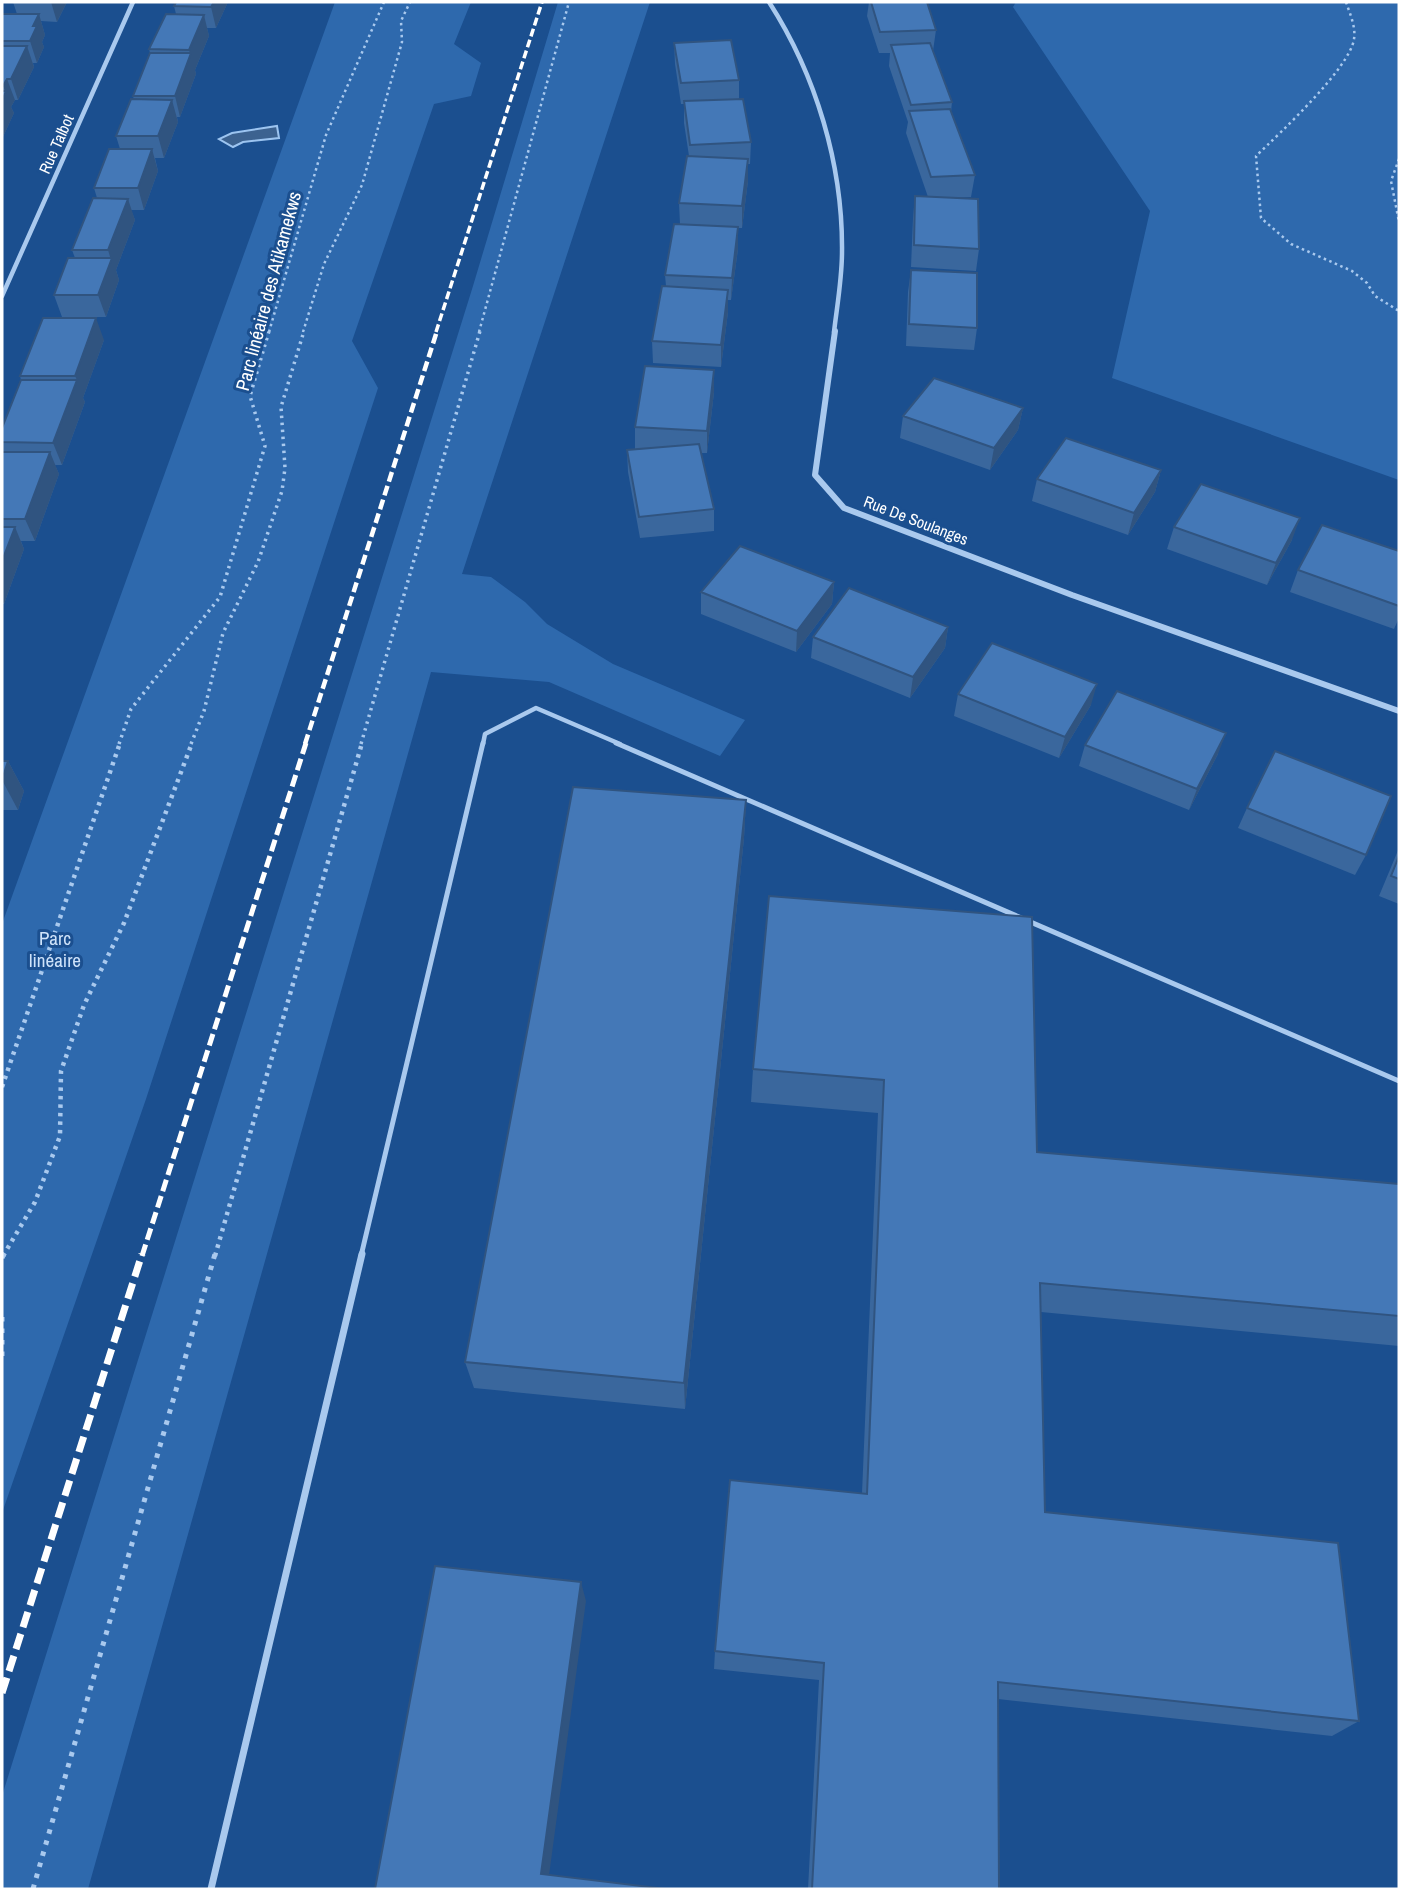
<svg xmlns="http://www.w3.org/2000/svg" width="1401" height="1891" font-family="'Archivo Narrow',sans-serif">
  <rect width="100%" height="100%" fill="#1b4f8f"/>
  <path fill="#2e69ad" d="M335,2H471L454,44L481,63L471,96L434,104L352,341L378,388L146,1099L2,1513V924Z
    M558,2H650L462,574L491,577L525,602L547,624L613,664L745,720L720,756L549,682L431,672L88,1889H2V1796L473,286Z
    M1016,2H1399V480L1112,378L1150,211L1013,7Z"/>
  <path fill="#3c6290" stroke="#9cc4f0" stroke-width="2" d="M277,126L279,138L243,142L233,147L219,139L232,133Z"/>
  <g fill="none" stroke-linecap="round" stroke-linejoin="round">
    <path stroke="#a9c9ee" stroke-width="2.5" stroke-dasharray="2.5 3.5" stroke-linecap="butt" d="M1346,2C1350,14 1356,27 1354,39C1350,68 1279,134 1256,156L1261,218L1291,244L1352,271L1367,283L1375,296L1399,311
      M1399,159L1391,181L1399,222
      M269,332L326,135L384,2
      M303,332L324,264L362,185L402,42L401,21L410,2
      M479,332L569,2"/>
    <path stroke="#a9c9ee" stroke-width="3.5" stroke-dasharray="2.5 4.5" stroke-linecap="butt" d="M119,744L131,709L220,597L265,446L250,396L269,331
      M191,744L204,711L223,633L258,562L282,491L285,468L281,407L304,331
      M361,744L480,331"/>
    <path stroke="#a9c9ee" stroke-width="4.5" stroke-dasharray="3.5 5" stroke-linecap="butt" d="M2,1087L120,743
      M3,1256L35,1202L60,1136L61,1071L84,1005L124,923L192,743
      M215,1256L362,743"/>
    <path stroke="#a9c9ee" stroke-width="5" stroke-dasharray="4.5 7" stroke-linecap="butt" d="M2,1258L4,1254
      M2,1317V1356
      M33,1889L215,1254"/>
    <path stroke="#a9c9ee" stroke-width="4.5" d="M483,744L485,734L536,708L620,744"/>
    <path stroke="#a9c9ee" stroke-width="5" d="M616,743L1399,1081
      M361,1256L483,743"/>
    <path stroke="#a9c9ee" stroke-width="7" d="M211,1889L362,1254"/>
    <path stroke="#a9c9ee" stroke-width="4.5" d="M769,2C816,75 843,165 842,252C842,279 837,306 834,332
      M2,296L133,2"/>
    <path stroke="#a9c9ee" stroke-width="6" d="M835,331L815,475L844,508L1072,595L1399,711"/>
    <path stroke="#fff" stroke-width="3.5" stroke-dasharray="8 3.5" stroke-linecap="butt" d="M436,332L542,2"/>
    <path stroke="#fff" stroke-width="4.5" stroke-dasharray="10 4.5" stroke-linecap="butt" d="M305,744L437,331"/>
    <path stroke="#fff" stroke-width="5" stroke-dasharray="12 5" stroke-linecap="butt" d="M142,1256L306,743"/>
    <path stroke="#fff" stroke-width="7" stroke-dasharray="16 7" stroke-linecap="butt" d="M2,1693L142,1254"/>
  </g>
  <path fill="#3a679d" d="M13,2H67L57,22L41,21L45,35L42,42L44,47L37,63H33L34,67L18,100H15L11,107L14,113L2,139V14H17Z
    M176,2H228L216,28H207L209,36L195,70L196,74L180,117H177L178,122L164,158H155L158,171L144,210H131L135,220L116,270L119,280L106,317H62L54,295L75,258L72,250L97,198L94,188L120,149L116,136L134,100L133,96L150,53L149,49L176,14L174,6Z
    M869,2H927L936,30L933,51L952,102L951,112L975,175L971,197L950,198L979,249L976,271L911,267L913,218L915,196L928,197L906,133L908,122L889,66L890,53H879L867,16Z
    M674,43L739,80V99L751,142L750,164H748V181L742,228H738V249L731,300H728V312L721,367L653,363L652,341L666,286L665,275L680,224L679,203L689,156L684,123V104H681L675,64Z
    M911,270L977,328L974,350L906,346L908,292Z
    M104,340L83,398L85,402L62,465H55L59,474L35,541H21L24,549L4,604H2V428L21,380L20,376Z
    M714,392L707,453H701L714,509V531L640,538L628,472L627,450L635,449V427Z
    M1023,408L1018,430L990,470L900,438L903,416Z
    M1161,470L1155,492L1128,535L1032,501L1037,479Z
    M1174,527L1292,540L1267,585L1167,549Z
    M1399,551V618L1394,629L1290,592L1298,570Z
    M834,582L832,604L796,652L701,614V592Z
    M948,627L945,648L910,698L811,658L813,637Z
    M958,694L1091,705L1059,758L954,716Z
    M1085,745L1218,754L1189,810L1079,766Z
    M2,761H8L24,791L18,810H2Z
    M746,800L744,838L685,1409L474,1388L465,1362Z
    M1247,808L1366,855L1355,875L1238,828Z
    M1399,848V904L1379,896Z
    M769,896L1037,1152L1399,1184V1346L1041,1312L1045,1512L1359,1721L1332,1736L998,1699L999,1889H808L819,1680L714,1669L715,1651L862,1493L878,1113L751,1102L753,1069Z"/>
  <path fill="#305480" d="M51,2H67L57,22Z
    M214,2H228L216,28L211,7Z
    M39,14L45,35L42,42L44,47L37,63L30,41L33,26Z
    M204,15L209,36L195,70L196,74L180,117L175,96L190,54L189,50Z
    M27,46L34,67L18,100L11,79Z
    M7,79L15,100L11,107L14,113L2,139V101L6,93L3,86Z
    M172,100L178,122L164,158L158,136Z
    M152,149L158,171L144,210L138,188Z
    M748,159V181L742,228V206Z
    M128,199L135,220L116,270L119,280L106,317L98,295L111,260L108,250Z
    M738,227V249L731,300L732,278Z
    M728,290V312L721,367V345Z
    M96,318L104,340L83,398L85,402L62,465L53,443L77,380L75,376Z
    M714,370V392L707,453V431Z
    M1023,408L1018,430L990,470L994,448Z
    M50,452L59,474L35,541L25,519Z
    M1161,470L1155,492L1128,535L1134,513Z
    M1300,518L1292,540L1267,585L1276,563Z
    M15,527L24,549L4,604L2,600V561Z
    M834,582L832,604L796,652L797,631Z
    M948,627L945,648L910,698L913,677Z
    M1097,684L1091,705L1059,758L1065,737Z
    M1226,733L1218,754L1189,810L1197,789Z
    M8,761L24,791L18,810L2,780Z
    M746,800L744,838L685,1409L684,1383Z
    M581,1582L586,1601L548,1883L541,1874Z"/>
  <path fill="#4478b7" stroke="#305480" stroke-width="2" d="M176,2H214L211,7L174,6Z
    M871,2H927L936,30L880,32Z
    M2,14H39L33,26H37L30,41H2Z
    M166,14L204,15L189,50L149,49Z
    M731,40L739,80L681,83L674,43Z
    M930,43L952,102L911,105L891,45Z
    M2,46H27L11,79H7L3,86H2Z
    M150,53H191L175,96H133Z
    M2,91H6L2,101Z
    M131,99L172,100L158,136H116Z
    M743,99L751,142L690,145L684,101Z
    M950,109L975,175L931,177L909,111Z
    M109,149H152L138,188H94Z
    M687,156L748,159L742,206L679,203Z
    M915,196L978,199L979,249L914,245Z
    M93,198L128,199L108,250H72Z
    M674,224L738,227L732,278L665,275Z
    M68,258H112L98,295H54Z
    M911,270L977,273V328L909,324Z
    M662,286L728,290L721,345L652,341Z
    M43,318H96L75,376H20Z
    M645,366L714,370L707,431L635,427Z
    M934,378L1023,408L994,448L903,416Z
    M21,380H77L53,443L2,442V428Z
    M1066,438L1161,470L1134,513L1037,479Z
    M699,444L714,509L639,517L627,450Z
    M2,452H50L25,519H2Z
    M1201,484L1300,518L1276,563L1174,527Z
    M1322,525L1399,551V606L1298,570Z
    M2,527H15L2,561Z
    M740,546L834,582L797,631L701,592Z
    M849,588L948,627L913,677L813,637Z
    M992,643L1097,684L1065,737L958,694Z
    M1117,691L1226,733L1197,789L1085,745Z
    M1275,751L1391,796L1366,855L1247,808Z
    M2,761H8L2,780Z
    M573,787L746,800L684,1383L465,1362Z
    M1399,856V879L1391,876Z
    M769,896L1032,917L1037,1152L1399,1184V1316L1040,1283L1045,1512L1338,1543L1359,1721L998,1682L999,1889H812L824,1663L715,1651L730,1480L867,1494L884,1080L753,1069Z
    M435,1566L581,1582L541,1874L666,1889H375Z"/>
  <g text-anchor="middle" stroke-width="6" stroke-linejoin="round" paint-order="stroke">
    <g font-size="16" fill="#fff" stroke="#1b4f8f">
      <text transform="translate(56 144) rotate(-66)" y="6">Rue Talbot</text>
      <text transform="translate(916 520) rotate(21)" y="6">Rue De Soulanges</text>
    </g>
    <g font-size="19" fill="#fff" stroke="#1b4f8f">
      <text transform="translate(268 291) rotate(-75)" y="7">Parc linéaire des Atikamekws</text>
    </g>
    <g font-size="19" fill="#cfe3fa" stroke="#1b4f8f">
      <text x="55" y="945">Parc<tspan x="55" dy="22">linéaire</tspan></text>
    </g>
  </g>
  <rect width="1401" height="1891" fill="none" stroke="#ffffff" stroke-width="7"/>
</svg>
